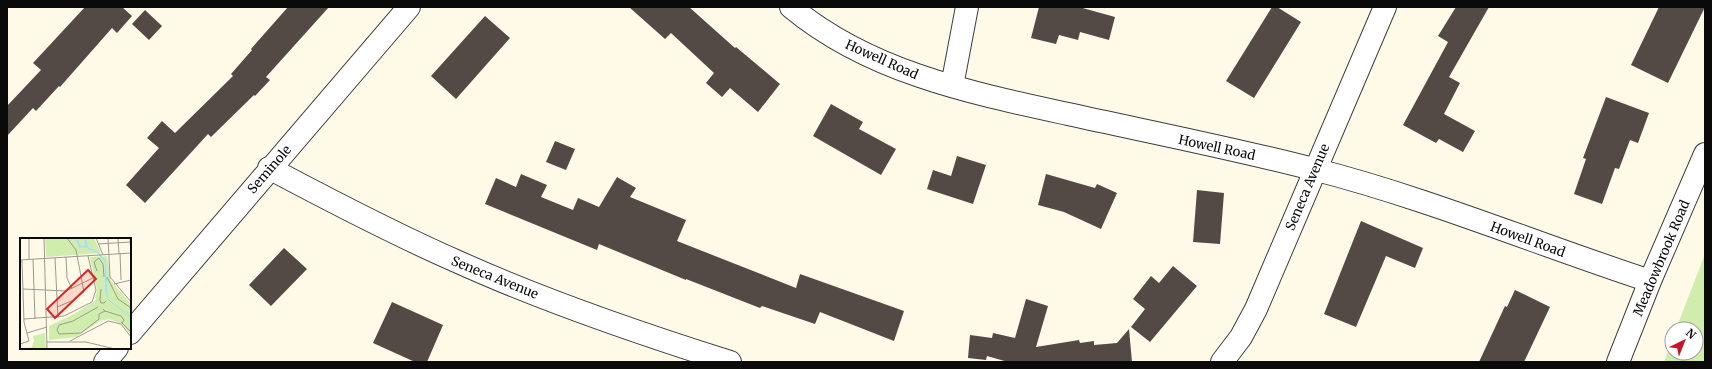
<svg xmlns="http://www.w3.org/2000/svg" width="1712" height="369" font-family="Merriweather,serif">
  <rect width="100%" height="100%" fill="#fff9e7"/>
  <path fill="#d0edad" d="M1705,254V362H1664L1672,340V353H1696V329H1676Z"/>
  <path fill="#534a45" d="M85,7H122L132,16L117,33L112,28L60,87L59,86L36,111L33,108L7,136V106L41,70L33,63Z
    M288,7H329L266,77L270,80L255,96L254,95L211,137L208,134L145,203L126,185L159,148L147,138L162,121L175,133L233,76L231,74L252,50L251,49Z
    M629,7H689L735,48L736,47L780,84L758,112L730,88L722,97L706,83L714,73L671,33L665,39Z
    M1039,7H1079L1115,17L1109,40L1080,32L1078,40L1059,35L1056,44L1031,38Z
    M1272,7H1277L1301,22L1254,98L1226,81Z
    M1456,7H1489L1449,77L1460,83L1444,114L1475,131L1463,152L1439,139L1436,143L1403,125L1448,42L1438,36Z
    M1659,7H1705L1668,83L1631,65Z
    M145,10L162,26L149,40L132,24Z
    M485,16L510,38L456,99L431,76Z
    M1606,97L1649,113L1638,143L1630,140L1619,169L1615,168L1602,204L1574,194L1586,159L1583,158Z
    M831,104L863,122L859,129L896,149L881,175L813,136Z
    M555,141L575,149L566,170L546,162Z
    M957,156L986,165L973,204L927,189L933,170L951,176Z
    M521,174L547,185L541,197L573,210L578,198L599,207L617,177L636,188L630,197L686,220L677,241L796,288L800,274L904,311L894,341L820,312L815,324L762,306L760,308L686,279V280L599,244L597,250L485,204L496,178L516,187Z
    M1046,174L1095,188L1097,184L1117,193L1101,229L1064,212L1038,205Z
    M1197,190L1224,193L1220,244L1193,242Z
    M1361,221L1423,248L1415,268L1386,256L1356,327L1324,314Z
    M284,248L307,269L271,306L249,285Z
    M1173,266L1197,286L1150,342L1131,327L1145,309L1133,299L1151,276L1159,283Z
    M1515,290L1550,307L1524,362H1479L1505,306L1507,307Z
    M1026,299L1048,306L1036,347L1079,340L1080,343L1094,341V345L1117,343L1129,329L1132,362H1008L987,356L986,360L968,358L970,335L992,338L993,333L1015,338Z
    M392,302L443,325L427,362H415L373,343Z"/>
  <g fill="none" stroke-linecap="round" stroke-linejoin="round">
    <defs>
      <path id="minor" d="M791,7C869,72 971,93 1068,114C1150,132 1232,148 1313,169C1427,198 1537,244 1650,281
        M952,86L967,7
        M269,168C331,201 392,233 456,261C544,301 638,333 730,362
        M130,333L409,7
        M105,362L117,348
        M1222,362L1241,337L1256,309L1385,7
        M1618,362L1650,281L1705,154"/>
    </defs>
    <use href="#minor" stroke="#3d3d3d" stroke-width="24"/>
    <use href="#minor" stroke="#fff" stroke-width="22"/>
  </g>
  <g text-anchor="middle" stroke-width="4" stroke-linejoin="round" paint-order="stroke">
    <g font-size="13" fill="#0a0a0a" stroke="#fff">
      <text transform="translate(882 59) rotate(24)" y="5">Howell Road</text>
      <text transform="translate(1217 147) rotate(12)" y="5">Howell Road</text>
      <text transform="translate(269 169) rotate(-49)" y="5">Seminole</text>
      <text transform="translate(1307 187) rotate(-67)" y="5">Seneca Avenue</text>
      <text transform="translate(1528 239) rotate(20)" y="5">Howell Road</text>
      <text transform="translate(1661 258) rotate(-67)" y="5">Meadowbrook Road</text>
      <text transform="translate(495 277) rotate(22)" y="5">Seneca Avenue</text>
    </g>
  </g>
  <g transform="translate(20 238)">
    <rect width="111" height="111" fill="#fff9e7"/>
    <path d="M25,0H74L81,15L26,19ZM87,18L91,43L111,66V97L102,86L89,81L80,83L56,99L29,102V88L54,76L75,63L77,51L70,19ZM25,95L26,110L11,111L14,103L13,98Z" fill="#d0edad"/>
    <path d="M65,0L69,10L78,14L86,23L88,61L109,77L111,80L88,62L85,53V24L77,15L68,11L64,4Z" fill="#a5dffc"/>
    <path fill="none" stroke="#a5dffc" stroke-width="2" d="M57,2L60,9L68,8"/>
    <path fill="none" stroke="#9d998f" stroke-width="1" d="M9,0V21M24,0L27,111M76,0L83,17M88,0L90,39L111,64M98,0L99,16M110,0L111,20M78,6L111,4M100,15L101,42M46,19L47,40L52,51M35,20L38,80M13,21L15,81M0,22L111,15M77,33L74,24L79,20L83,26L84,39M87,39L98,61L111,70M94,46L111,42M3,51L46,53L73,40M81,51L80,62L81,65H84L86,63L84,65M37,69L54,62L64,54L56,12L47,0M78,69L53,83L39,87L37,92L39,96L61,95L79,81V76L85,73L83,71M85,73L101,78L104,82L102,85M4,81L44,78L72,64L76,52L68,18M101,84L111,94M7,95L27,89M50,103L88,83L101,86L111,99M27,104H66L95,111M0,106L9,103L4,84L2,22"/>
    <path fill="#d62828" fill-opacity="0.15" stroke="#d62828" stroke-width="2" d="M68,32L76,41L35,80L27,71Z"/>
    <rect width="111" height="111" fill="none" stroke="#0a0a0a" stroke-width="2"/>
  </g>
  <rect width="1712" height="369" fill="none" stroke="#0a0a0a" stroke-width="16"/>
  <g transform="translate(1684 341) rotate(43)"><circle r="19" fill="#ffffff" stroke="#9d9d9d"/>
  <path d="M0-3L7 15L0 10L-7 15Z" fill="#c61625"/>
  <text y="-6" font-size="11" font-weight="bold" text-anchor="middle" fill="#0a0a0a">N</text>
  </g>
</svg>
